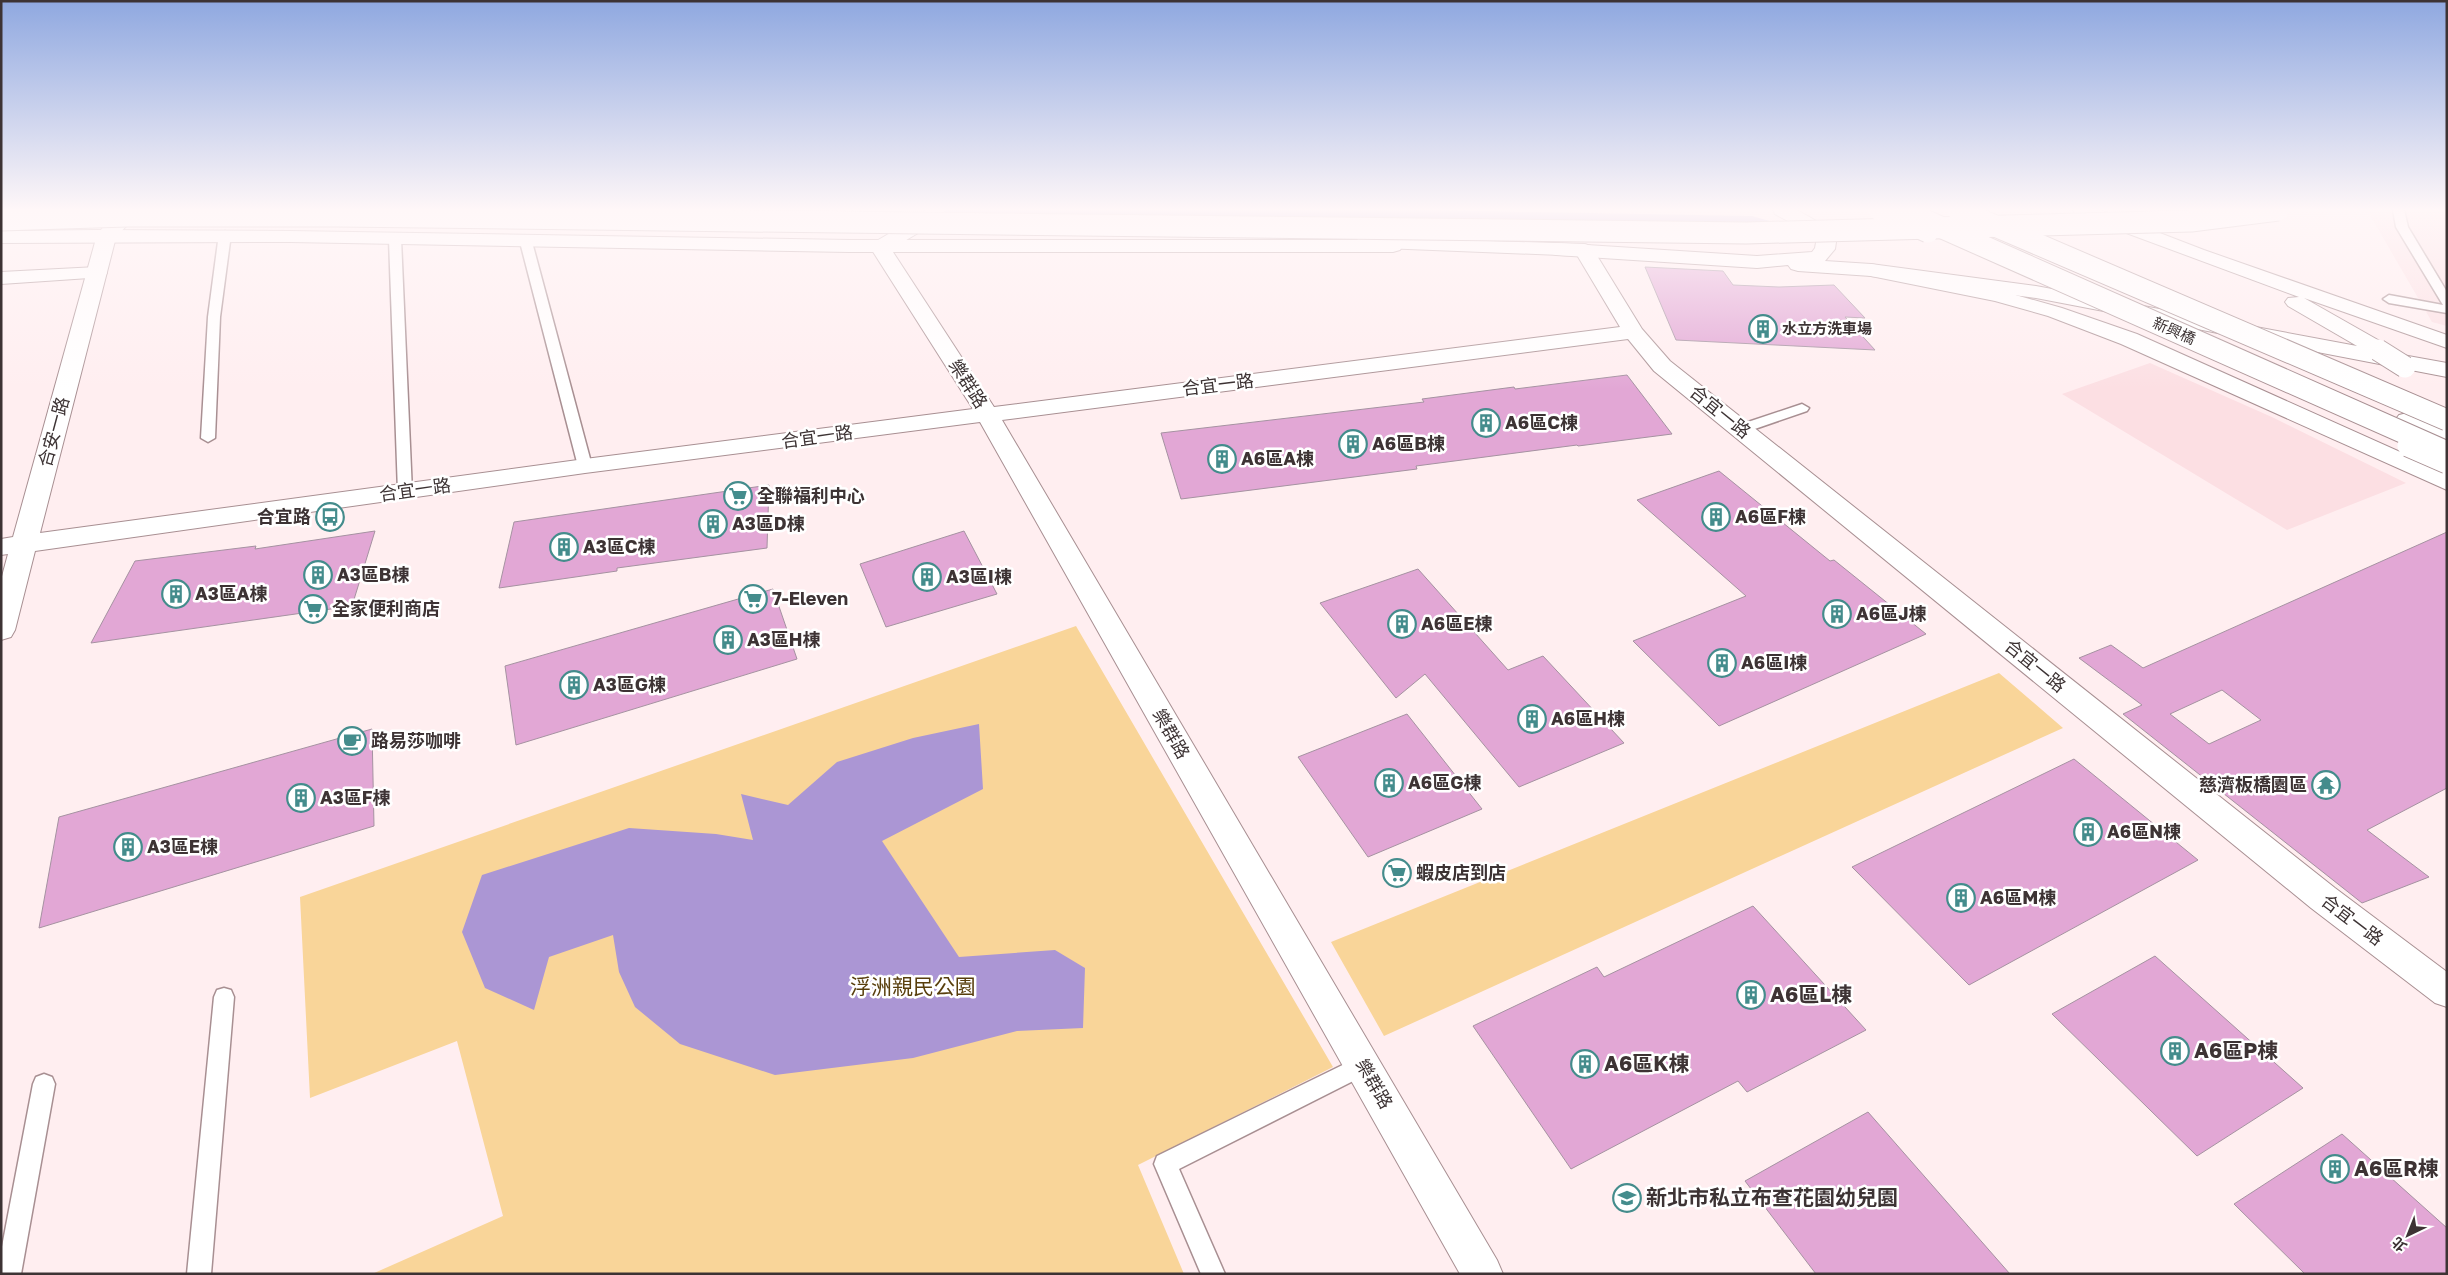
<svg xmlns="http://www.w3.org/2000/svg" width="2448" height="1275" font-family="'Golos Text','Noto Sans TC',sans-serif">
  <rect width="100%" height="100%" fill="#ffeef0"/>
  <path fill="#fcdfe3" d="M2367,210H2447V326L2432,322Z
    M2150,363L2274,418L2406,483L2287,530L2062,394Z"/>
  <path fill="#f9d599" d="M1076,626L1333,1067L1138,1165L1184,1274H372L503,1216L457,1041L310,1098L300,897Z
    M1999,673L2063,728L1384,1036L1331,942Z"/>
  <path fill="#ab96d4" d="M921,210H1428L1752,216L1773,222L1763,241L1684,243L1211,227H1087Z
    M979,724L983,789L882,841L959,957L1055,950L1085,968L1083,1028L1017,1031L913,1058L775,1075L680,1044L635,1007L619,972L613,935L549,957L534,1010L485,988L462,932L482,875L629,828L716,834L753,840L741,794L788,805L837,762L913,738Z"/>
  <path fill="#e2a7d5" stroke="#a592a1" fill-rule="evenodd" d="M1645,267L1723,271L1733,285L1779,287L1834,285L1865,318L1845,317L1875,350L1676,340Z
    M1627,375L1672,434L1578,446L1577,445L1416,466L1417,469L1181,499L1161,433L1424,402L1422,399L1514,387L1515,389Z
    M1719,471L1830,561L1834,560L1926,634L1719,726L1633,641L1746,596L1637,500Z
    M769,485L767,548L617,568V571L499,588L514,522Z
    M375,531L352,606L91,643L135,561L256,546L255,549Z
    M964,531L997,594L886,627L860,564Z
    M2447,532V788L2367,830L2429,877L2362,903L2123,714L2142,705L2079,658L2111,645L2143,668ZM2222,690L2261,720L2209,744L2170,714Z
    M1418,569L1508,670L1543,656L1624,743L1519,787L1425,674L1396,698L1320,603Z
    M773,589L797,659L516,745L505,666Z
    M1407,714L1482,809L1368,857L1298,757Z
    M372,729L374,826L39,928L59,817Z
    M2074,759L2198,860L1969,985L1852,867Z
    M1753,906L1866,1030L1747,1092L1738,1081L1571,1169L1473,1026L1597,967L1604,977Z
    M2155,956L2303,1088L2197,1156L2052,1014Z
    M1868,1112L2010,1274H1816L1745,1181Z
    M2342,1134L2447,1228V1274H2305L2234,1204Z"/>
  <g fill="none" stroke-linecap="round" stroke-linejoin="round">
    <defs>
      <path id="service" d="M2393,210H2404L2408,227L2447,292V313L2389,303L2383,299L2389,295L2443,305L2396,227Z
        M225,231L231,234L220,317L215,438L208,442L201,438L208,317L219,234Z
        M395,236L401,239L412,492L405,497L398,492L389,239Z
        M526,239L532,242L592,466L590,469H580L578,466L520,242Z
        M1802,404L1809,408L1807,411L1746,432H1736L1734,429L1736,426Z
        M224,988L231,990L234,997L211,1274H187L214,997L217,990Z
        M1363,1055L1371,1058L1374,1065L1371,1072L1179,1169L1225,1274H1201L1154,1164L1157,1156Z
        M44,1074L52,1077L55,1084L21,1274H1V1252L33,1084L36,1077Z"/>
      <path id="minor" d="M925,210H945L935,223L891,249L994,407L1620,327L1574,250L1577,246L1584,244L1591,246L1642,329L1670,361L2335,888L2447,972V1007L2435,1003L2311,908L1654,371L1628,339L1002,420L1497,1260L1503,1274H1460L980,422L585,473L35,551L15,630L11,637L1,640V580L8,554L1,555V539L13,537L97,235C105,224 115,214 129,217L131,221L116,237L40,533L585,459L973,409L870,247L873,243L921,215Z"/>
      <path id="tertiary" d="M1773,210H1797L1834,231L1837,235L1835,249L1825,261L1871,264L1998,290L2062,308L2137,334L2447,473V490L2121,344L2048,316L1995,301L1871,276L1798,271L1791,269L1788,265L1757,268L1556,255L1549,253L1546,249L1549,245L1556,243L1757,256L1812,252L1815,248L1817,237L1775,214Z
        M97,230L290,231L849,240H1393L1400,242L1403,246L1400,250L1393,252H849L290,242L1,243V231Z
        M97,267L104,269L107,273L104,277L1,284V272Z"/>
      <path id="secondary" d="M2073,210H2100L2204,250L2447,335V348L2304,298L2385,344L2388,349L2386,352L2447,363V377L2036,298L1871,276L1864,274L1861,270L1864,266L1871,264L2036,286L2357,346L2288,306L2285,302L2288,298L2299,297L2075,214Z
        M2407,413L2447,429V445L2399,425L2395,420L2399,415Z"/>
      <path id="trunk" d="M1365,237L1584,244L1591,246L1594,250L1591,254L1584,256L1358,247L1355,243L1358,239Z"/>
    </defs>
    <use href="#service" stroke="#a88f92" stroke-width="3"/>
    <use href="#minor" stroke="#a88f92" stroke-width="2"/>
    <use href="#tertiary" stroke="#a88f92" stroke-width="2"/>
    <use href="#secondary" stroke="#a88f92" stroke-width="2"/>
    <use href="#trunk" stroke="#a88f92" stroke-width="2"/>
    <use href="#service" fill="#fff" fill-rule="evenodd"/>
    <use href="#minor" fill="#fff" fill-rule="evenodd"/>
    <use href="#tertiary" fill="#fff" fill-rule="evenodd"/>
    <use href="#secondary" fill="#fff" fill-rule="evenodd"/>
    <use href="#trunk" fill="#fff" fill-rule="evenodd"/>
    <defs>
      <path id="minor-bridge" d="M1879,210L1928,232
        M1958,210L2447,420
        M2408,446L2447,463"/>
      <path id="secondary-bridge" d="M1902,210L2447,452
        M2378,350L2405,367"/>
      <path id="trunk-bridge" d="M1,220L127,216H338L1746,233L2191,221L2278,210"/>
    </defs>
    <use href="#minor-bridge" stroke="#a88f92" stroke-width="23" stroke-linecap="butt"/>
    <use href="#secondary-bridge" stroke="#a88f92" stroke-width="23" stroke-linecap="butt"/>
    <use href="#trunk-bridge" stroke="#a88f92" stroke-width="23" stroke-linecap="butt"/>
    <use href="#minor-bridge" stroke="#fff" stroke-width="21"/>
    <use href="#secondary-bridge" stroke="#fff" stroke-width="21"/>
    <use href="#trunk-bridge" stroke="#fff" stroke-width="21"/>
  </g>
  <linearGradient id="sky" x2="0" y2="1"><stop stop-color="#8fa8e0"/><stop offset="0.54" stop-color="#fff7f8"/><stop offset="1" stop-color="#fff7f8" stop-opacity="0"/></linearGradient>
  <rect width="2448" height="389" fill="url(#sky)"/>
  <defs>
    <symbol id="building-ring" viewBox="-11 -11 22 22"><circle r="9.5" fill="#fff" stroke="#448c8c" stroke-width="1.5"/><path d="M-4-6H4V6H1V3H-1V6H-4ZM-2.5-4.3h1.7v1.8h-1.7ZM.8-4.3h1.7v1.8H.8ZM-2.5-1h1.7V.8h-1.7ZM.8-1h1.7V.8H.8Z" fill="#448c8c"/></symbol>
    <symbol id="supermarket-ring" viewBox="-11 -11 22 22"><circle r="9.5" fill="#fff" stroke="#448c8c" stroke-width="1.5"/><path d="M-6-5.5h2.5l.6 2H6L4.5 2H-2.5L-4.4-4H-6ZM-1.5 3.2a1.3 1.3 0 1 0 .1 0ZM3 3.2a1.3 1.3 0 1 0 .1 0Z" fill="#448c8c"/></symbol>
    <symbol id="bus-ring" viewBox="-11 -11 22 22"><circle r="9.5" fill="#fff" stroke="#448c8c" stroke-width="1.5"/><path d="M-5-6H5V4H4V6H2V4H-2V6H-4V4H-5ZM-3.5-4V0h7V-4ZM-3.5 1.2v1.5H-2V1.2ZM2 1.2v1.5H3.5V1.2Z" fill="#448c8c"/></symbol>
    <symbol id="cafe-ring" viewBox="-11 -11 22 22"><circle r="9.5" fill="#fff" stroke="#448c8c" stroke-width="1.5"/><path d="M-5.5-4.5H6V0H3Q3 3.5 0 3.5H-2.5Q-5.5 3.5-5.5 0ZM3-3.2v2h1.7v-2ZM-6 4.5H4V6H-6Z" fill="#448c8c"/></symbol>
    <symbol id="temple-ring" viewBox="-11 -11 22 22"><circle r="9.5" fill="#fff" stroke="#448c8c" stroke-width="1.5"/><path d="M0-6L5-2H3V0L6.5 2.5H4V6H1.5V3h-3V6H-4V2.5H-6.5L-3 0V-2H-5Z" fill="#448c8c"/></symbol>
    <symbol id="school-ring" viewBox="-11 -11 22 22"><circle r="9.5" fill="#fff" stroke="#448c8c" stroke-width="1.5"/><path d="M0-5L7-2L0 1L-7-2ZM-4 1L0 2.5L4 1V4Q0 6-4 4Z" fill="#448c8c"/></symbol>
  </defs>
  <g fill-rule="evenodd">
    <use href="#building-ring" x="1747" y="313" width="32" height="32"/>
    <use href="#building-ring" x="1470" y="407" width="32" height="32"/>
    <use href="#building-ring" x="1337" y="428" width="32" height="32"/>
    <use href="#building-ring" x="1206" y="443" width="32" height="32"/>
    <use href="#supermarket-ring" x="722" y="480" width="32" height="32"/>
    <use href="#bus-ring" x="314" y="501" width="32" height="32"/>
    <use href="#building-ring" x="1700" y="501" width="32" height="32"/>
    <use href="#building-ring" x="697" y="508" width="32" height="32"/>
    <use href="#building-ring" x="548" y="531" width="32" height="32"/>
    <use href="#building-ring" x="302" y="559" width="32" height="32"/>
    <use href="#building-ring" x="911" y="561" width="32" height="32"/>
    <use href="#building-ring" x="160" y="578" width="32" height="32"/>
    <use href="#supermarket-ring" x="737" y="583" width="32" height="32"/>
    <use href="#supermarket-ring" x="297" y="593" width="32" height="32"/>
    <use href="#building-ring" x="1821" y="598" width="32" height="32"/>
    <use href="#building-ring" x="1386" y="608" width="32" height="32"/>
    <use href="#building-ring" x="712" y="624" width="32" height="32"/>
    <use href="#building-ring" x="1706" y="647" width="32" height="32"/>
    <use href="#building-ring" x="558" y="669" width="32" height="32"/>
    <use href="#building-ring" x="1516" y="703" width="32" height="32"/>
    <use href="#cafe-ring" x="336" y="725" width="32" height="32"/>
    <use href="#building-ring" x="1373" y="767" width="32" height="32"/>
    <use href="#temple-ring" x="2310" y="769" width="32" height="32"/>
    <use href="#building-ring" x="285" y="782" width="32" height="32"/>
    <use href="#building-ring" x="2072" y="816" width="32" height="32"/>
    <use href="#building-ring" x="112" y="831" width="32" height="32"/>
    <use href="#supermarket-ring" x="1381" y="857" width="32" height="32"/>
    <use href="#building-ring" x="1945" y="882" width="32" height="32"/>
    <use href="#building-ring" x="1735" y="979" width="32" height="32"/>
    <use href="#building-ring" x="2159" y="1035" width="32" height="32"/>
    <use href="#building-ring" x="1569" y="1048" width="32" height="32"/>
    <use href="#building-ring" x="2319" y="1153" width="32" height="32"/>
    <use href="#school-ring" x="1611" y="1182" width="32" height="32"/>
  </g>
  <g text-anchor="middle" stroke-width="5" stroke-linejoin="round" paint-order="stroke">
    <g font-size="15" font-weight="bold" fill="#3d3334" stroke="#fff" text-anchor="start">
      <text x="1782" y="334">水立方洗車場</text>
    </g>
    <g font-size="15" fill="#3d3334" stroke="#fff">
      <text transform="translate(2174 331) rotate(24)" y="5">新興橋</text>
    </g>
    <g font-size="18" fill="#3d3334" stroke="#fff">
      <text transform="translate(968 384) rotate(57)" y="6">樂群路</text>
      <text transform="translate(1218 385) rotate(-7)" y="6">合宜一路</text>
      <text transform="translate(1720 412) rotate(39)" y="6">合宜一路</text>
      <text transform="translate(54 432) rotate(-75)" y="6">合安一路</text>
      <text transform="translate(817 437) rotate(-8)" y="6">合宜一路</text>
      <text transform="translate(415 490) rotate(-8)" y="6">合宜一路</text>
      <text transform="translate(2035 666) rotate(39)" y="6">合宜一路</text>
      <text transform="translate(1171 734) rotate(60)" y="6">樂群路</text>
      <text transform="translate(2352 920) rotate(37)" y="6">合宜一路</text>
      <text transform="translate(1374 1084) rotate(60)" y="6">樂群路</text>
    </g>
    <g font-size="18" font-weight="bold" fill="#3d3334" stroke="#fff" text-anchor="start">
      <text x="1505" y="429">A6區C棟</text>
      <text x="1372" y="450">A6區B棟</text>
      <text x="1241" y="465">A6區A棟</text>
      <text x="757" y="502">全聯福利中心</text>
      <text x="311" y="523" text-anchor="end">合宜路</text>
      <text x="1735" y="523">A6區F棟</text>
      <text x="732" y="530">A3區D棟</text>
      <text x="583" y="553">A3區C棟</text>
      <text x="337" y="581">A3區B棟</text>
      <text x="946" y="583">A3區I棟</text>
      <text x="195" y="600">A3區A棟</text>
      <text x="772" y="605">7-Eleven</text>
      <text x="332" y="615">全家便利商店</text>
      <text x="1856" y="620">A6區J棟</text>
      <text x="1421" y="630">A6區E棟</text>
      <text x="747" y="646">A3區H棟</text>
      <text x="1741" y="669">A6區I棟</text>
      <text x="593" y="691">A3區G棟</text>
      <text x="1551" y="725">A6區H棟</text>
      <text x="371" y="747">路易莎咖啡</text>
      <text x="1408" y="789">A6區G棟</text>
      <text x="2307" y="791" text-anchor="end">慈濟板橋園區</text>
      <text x="320" y="804">A3區F棟</text>
      <text x="2107" y="838">A6區N棟</text>
      <text x="147" y="853">A3區E棟</text>
      <text x="1416" y="879">蝦皮店到店</text>
      <text x="1980" y="904">A6區M棟</text>
    </g>
    <g font-size="21" fill="#583e0c" stroke="#fff">
      <text x="913" y="994">浮洲親民公園</text>
    </g>
    <g font-size="21" font-weight="bold" fill="#3d3334" stroke="#fff" text-anchor="start">
      <text x="1770" y="1002">A6區L棟</text>
      <text x="2194" y="1058">A6區P棟</text>
      <text x="1604" y="1071">A6區K棟</text>
      <text x="2354" y="1176">A6區R棟</text>
      <text x="1646" y="1205">新北市私立布查花園幼兒園</text>
    </g>
  </g>
  <rect width="2448" height="1275" fill="none" stroke="#3d3334" stroke-width="5"/>
  <g transform="translate(2408 1235) rotate(223)" stroke="#ffffff" stroke-width="4" paint-order="stroke">
  <path d="M0-4L9 19L0 12L-9 19Z" fill="#3d3334"/>
  <text y="-8" font-size="14" font-weight="bold" text-anchor="middle" fill="#3d3334">北</text>
  </g>
</svg>
